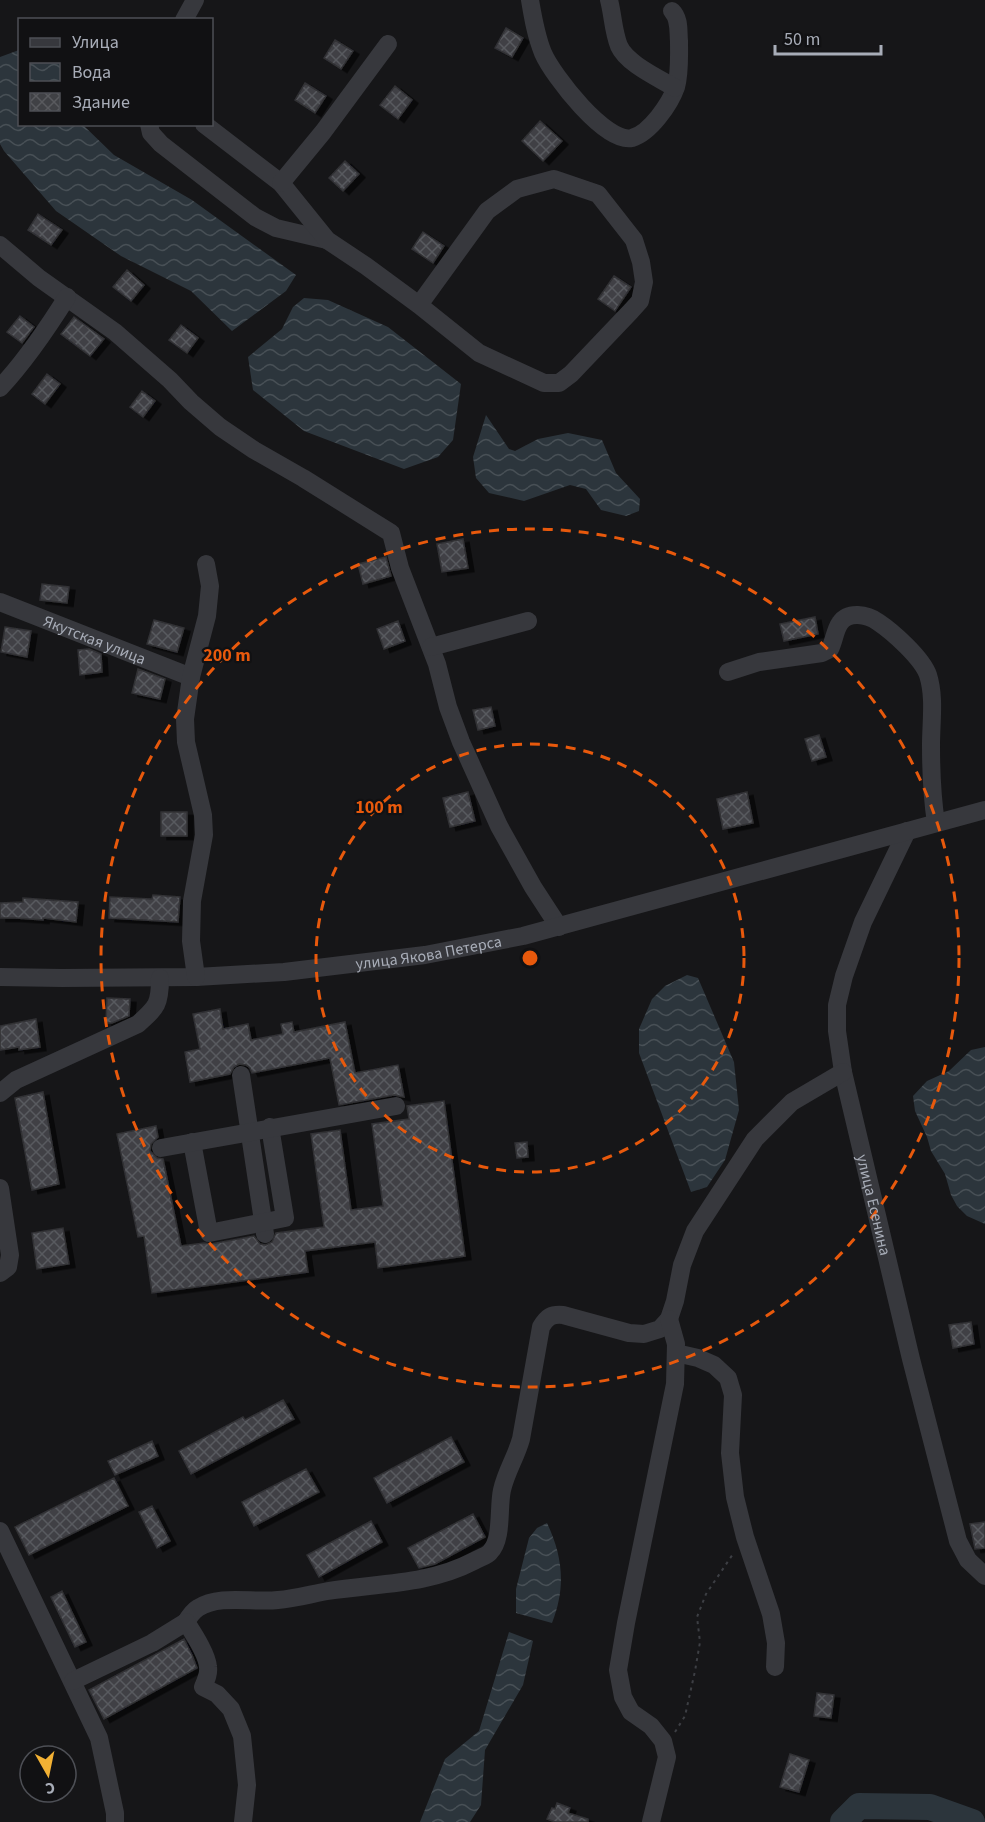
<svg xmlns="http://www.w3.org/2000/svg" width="985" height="1822" font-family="'Source Sans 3',sans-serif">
  <defs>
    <pattern id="water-waves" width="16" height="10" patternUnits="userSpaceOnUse" patternTransform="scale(1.5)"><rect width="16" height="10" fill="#2c353c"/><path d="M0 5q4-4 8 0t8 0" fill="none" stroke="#485056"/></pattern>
    <pattern id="building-cross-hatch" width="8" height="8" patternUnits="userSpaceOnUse" patternTransform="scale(1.5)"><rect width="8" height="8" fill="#404145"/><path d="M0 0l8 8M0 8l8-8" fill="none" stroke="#595a5e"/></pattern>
    <filter id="shadow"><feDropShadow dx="6" dy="3.5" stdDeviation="0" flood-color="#0009"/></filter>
  </defs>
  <rect width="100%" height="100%" fill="#161618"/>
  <path fill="url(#water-waves)" d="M19,50L20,124L83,125L114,155L192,200L296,275L286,291L232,331L191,291L121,256L56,211L4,151L0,144V57Z
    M304,298L328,300L388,327L461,384L453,440L438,457L404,469L304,431L253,390L248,357L282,329L293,307Z
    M486,415L509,449L515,451L538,439L568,433L602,440L616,473L640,499L639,511L626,516L601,510L586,489L570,485L524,501L489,493L476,478L473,457Z
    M687,975L698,978L734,1062L739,1110L725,1160L707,1187L691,1192L639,1053V1029L652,999L665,986Z
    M985,1047V1224L967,1216L957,1206L951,1195L945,1174L931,1151L927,1137L915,1111L913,1096L927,1081L949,1071L971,1050Z
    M547,1523C563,1557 566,1587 552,1623L516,1613V1589L529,1538L537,1528Z
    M509,1632L533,1641L523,1685L485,1750L481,1805L470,1822H420L445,1759L479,1731Z"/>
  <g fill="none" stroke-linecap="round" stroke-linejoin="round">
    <path stroke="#2c353c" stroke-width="26" d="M843,1822L859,1806L930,1807L972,1822"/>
  </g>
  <path fill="url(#building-cross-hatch)" stroke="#303034" stroke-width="1.5" filter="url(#shadow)" d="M506,28L523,38L512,57L495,48Z
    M335,40L353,51L341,69L324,58Z
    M305,83L326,96L315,113L295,100Z
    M395,86L412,100L398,119L380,105Z
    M540,121L562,141L543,161L522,141Z
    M345,161L359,174L343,191L329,178Z
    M38,214L62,230L51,245L28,230Z
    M423,232L444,246L433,263L412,249Z
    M127,270L144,285L131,301L113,287Z
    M614,276L631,287L615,311L598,299Z
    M20,316L34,327L22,343L7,332Z
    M74,317L104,339L90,356L61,334Z
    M181,325L198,338L187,353L169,340Z
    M47,374L60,384L45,404L32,394Z
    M142,391L155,401L143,417L130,407Z
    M463,539L468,568L442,572L437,544Z
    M386,557L391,576L363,584L358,564Z
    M42,584L69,587L67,603L40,600Z
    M815,617L818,634L784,641L780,624Z
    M154,620L184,628L177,652L147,644Z
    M398,621L405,641L384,649L377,629Z
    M5,627L31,631L27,657L1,652Z
    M89,649L101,654L102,672L80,675L78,650Z
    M138,669L165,679L160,699L132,693Z
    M491,707L495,726L478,730L473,710Z
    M819,735L826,757L812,761L805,739Z
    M468,792L475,821L450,827L443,798Z
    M747,792L753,823L723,829L717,799Z
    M161,812H187V836H161Z
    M153,895L180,897L178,922L109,918L110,897L152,899Z
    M23,898L78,902L76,922L43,918V920L15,918H0V903L23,902Z
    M107,998L130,999L129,1016L112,1023H106Z
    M220,1009L223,1029L248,1024L251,1040L283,1034L281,1024L292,1022L294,1032L345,1022L355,1073L398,1065L404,1097L394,1095L339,1105L330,1058L252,1073L250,1068L246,1065L239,1064L234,1067L230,1074L190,1082L185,1052L200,1049L193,1014Z
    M36,1019L40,1047L19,1050V1047L0,1050V1026Z
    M43,1092L59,1184L32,1190L15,1098Z
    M444,1101L465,1256L378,1268L375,1242L305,1251L308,1272L152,1293L144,1236L138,1237L117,1134L156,1126L158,1137L151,1144L150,1151L157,1158L163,1159L181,1246L204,1243L211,1244L254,1236L260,1244L266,1245L272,1242L276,1233L324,1227L311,1134L340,1130L351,1210L383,1206L372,1124L409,1119L407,1106Z
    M527,1142L528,1157L517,1158L515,1143Z
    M63,1228L69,1264L37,1269L32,1233Z
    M971,1322L974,1344L953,1348L949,1325Z
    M283,1400L294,1419L191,1474L179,1451L243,1417L245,1420Z
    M451,1437L464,1462L387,1503L374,1478Z
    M152,1441L158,1456L115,1475L108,1461Z
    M306,1469L319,1492L254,1526L242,1502Z
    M114,1478L128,1506L29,1555L15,1527Z
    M152,1506L170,1541L157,1548L139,1512Z
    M473,1514L485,1537L435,1564L419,1568L408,1548Z
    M371,1521L382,1542L319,1577L307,1555Z
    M985,1522V1548L975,1549L970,1524Z
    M62,1591L86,1642L75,1647L51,1597Z
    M184,1639L192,1655L197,1668L104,1719L89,1690Z
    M817,1693L834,1695L831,1718L814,1716Z
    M790,1754L809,1760L799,1792L780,1787Z
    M557,1803L570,1808L568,1813L588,1819V1822H555L547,1819L552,1808L555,1809Z"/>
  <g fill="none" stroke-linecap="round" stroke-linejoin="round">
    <path stroke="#3d3f44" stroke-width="2" stroke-dasharray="3 4.5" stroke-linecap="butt" d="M675,1732L685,1716L695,1671L700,1642L697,1617L706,1594L733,1554"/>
    <g stroke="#37383d" stroke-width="18">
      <path d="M530,0C533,18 536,36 543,53C553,76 606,144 632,138C650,133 670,104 676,87C680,73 679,56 679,41C678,31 680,19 672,11"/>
      <path d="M609,0C613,15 613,31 619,46C627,64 659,78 675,88"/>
      <path d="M184,20L195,0"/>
      <path d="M149,124L151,133L161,144L255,217L276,228L327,240"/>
      <path d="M204,124L281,183L327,240L366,266L419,305L479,353L544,383H559L571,374L631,311L640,301L644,282L641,262L634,240L598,194L554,179L517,189L487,211L419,305"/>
      <path d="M281,183L323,132L388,44"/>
      <path d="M0,245L39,278L115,332L170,380L191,402L220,427L254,450L303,478L391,533L400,568L437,664L448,707L461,742L499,826L533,887L559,927"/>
      <path d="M0,388C26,360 47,329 67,297"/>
      <path id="s1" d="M0,602L191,677"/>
      <path d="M431,647L528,621"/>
      <path d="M728,672L759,662L822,653L830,649C834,641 835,630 840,623C848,611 867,614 878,622C893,632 922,658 928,675C935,697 931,722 931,745C931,771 932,797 936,823"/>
      <path id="s2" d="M907,831L863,922L844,976L837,1005V1031L843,1072L911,1359L958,1541L968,1560L985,1576"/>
      <path id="s3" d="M0,977L62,978L196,977L284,972L425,955L523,936L985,810"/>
      <path d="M196,977L191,941L192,901L204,835L203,815L186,742L185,719L191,677L207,616L210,586L206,564"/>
      <path d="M241,1075L265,1234"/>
      <path d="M0,1093L16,1080L138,1024C157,1007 160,1004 160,978"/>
      <path d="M192,1142L209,1233L285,1218L270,1127"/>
      <path d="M161,1148L396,1106"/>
      <path d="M0,1188L10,1255L8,1267L0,1273"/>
      <path d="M676,1353L698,1358L714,1365L728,1378L733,1395L730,1453L735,1497L745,1537L771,1614L776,1643L775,1667"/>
      <path d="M0,1531L99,1738L115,1813V1822"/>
      <path d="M186,1622C189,1617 193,1611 198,1608C220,1594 253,1603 278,1600C295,1599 311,1594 328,1591C378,1583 428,1585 474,1561C479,1558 487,1556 490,1552C503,1539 498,1507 502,1490C506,1472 516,1457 521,1439L541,1327C547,1317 551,1314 563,1315L629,1333L644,1334L660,1329L669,1319L675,1301L682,1265L695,1231L755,1139L792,1102L843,1072"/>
      <path d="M73,1681L152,1643L186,1622C193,1633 207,1654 208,1667C209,1674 206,1680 203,1687L217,1694L231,1709L242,1736L247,1785L243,1822"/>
      <path d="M651,1822L667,1757L663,1741L651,1726L631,1712L623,1697L618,1670L626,1623L675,1384L676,1344L669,1319"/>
    </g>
  </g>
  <g fill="none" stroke="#e8590c" stroke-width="3" stroke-dasharray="10 8">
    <circle cx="530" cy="958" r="214"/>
    <circle cx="530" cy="958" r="429"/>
  </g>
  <g text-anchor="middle" stroke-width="4.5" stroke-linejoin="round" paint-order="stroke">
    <g font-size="16" fill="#a8adb8" stroke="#111113">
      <text dy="6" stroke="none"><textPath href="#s1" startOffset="102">Якутская улица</textPath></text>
      <text dy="6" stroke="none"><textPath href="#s3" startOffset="430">улица Якова Петерса</textPath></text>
      <text dy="6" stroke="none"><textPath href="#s2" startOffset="392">улица Есенина</textPath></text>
    </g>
  </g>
  <circle cx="530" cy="958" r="9" fill="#e8590c" stroke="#111113" stroke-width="3"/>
  <g font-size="18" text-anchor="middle" font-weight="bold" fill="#e8590c" stroke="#111113" stroke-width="4.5" stroke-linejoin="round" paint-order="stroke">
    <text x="227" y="661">200 m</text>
    <text x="379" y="813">100 m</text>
  </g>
  <rect x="18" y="18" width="195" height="108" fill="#111113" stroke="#4d4f55" stroke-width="1.5"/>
  <rect x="30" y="38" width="30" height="9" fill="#37383d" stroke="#4d4f55" stroke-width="1.5"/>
  <text x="72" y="48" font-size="18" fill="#a8adb8">Улица</text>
  <rect x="30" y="63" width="30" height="18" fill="url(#water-waves)" stroke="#4d4f55" stroke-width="1.5"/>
  <text x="72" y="78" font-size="18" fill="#a8adb8">Вода</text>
  <rect x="30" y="93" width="30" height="18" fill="url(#building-cross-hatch)" stroke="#4d4f55" stroke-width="1.5"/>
  <text x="72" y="108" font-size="18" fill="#a8adb8">Здание</text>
  <g transform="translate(48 1774) rotate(171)"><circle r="28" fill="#111113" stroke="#4d4f55" stroke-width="1.5"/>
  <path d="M0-4.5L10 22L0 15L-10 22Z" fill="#f2b134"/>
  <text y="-9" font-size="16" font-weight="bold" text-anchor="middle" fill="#a8adb8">С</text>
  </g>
  <path d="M775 45v9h106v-9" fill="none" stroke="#a8adb8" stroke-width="3"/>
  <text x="784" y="45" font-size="18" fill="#a8adb8" stroke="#111113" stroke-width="4.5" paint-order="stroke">50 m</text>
</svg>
